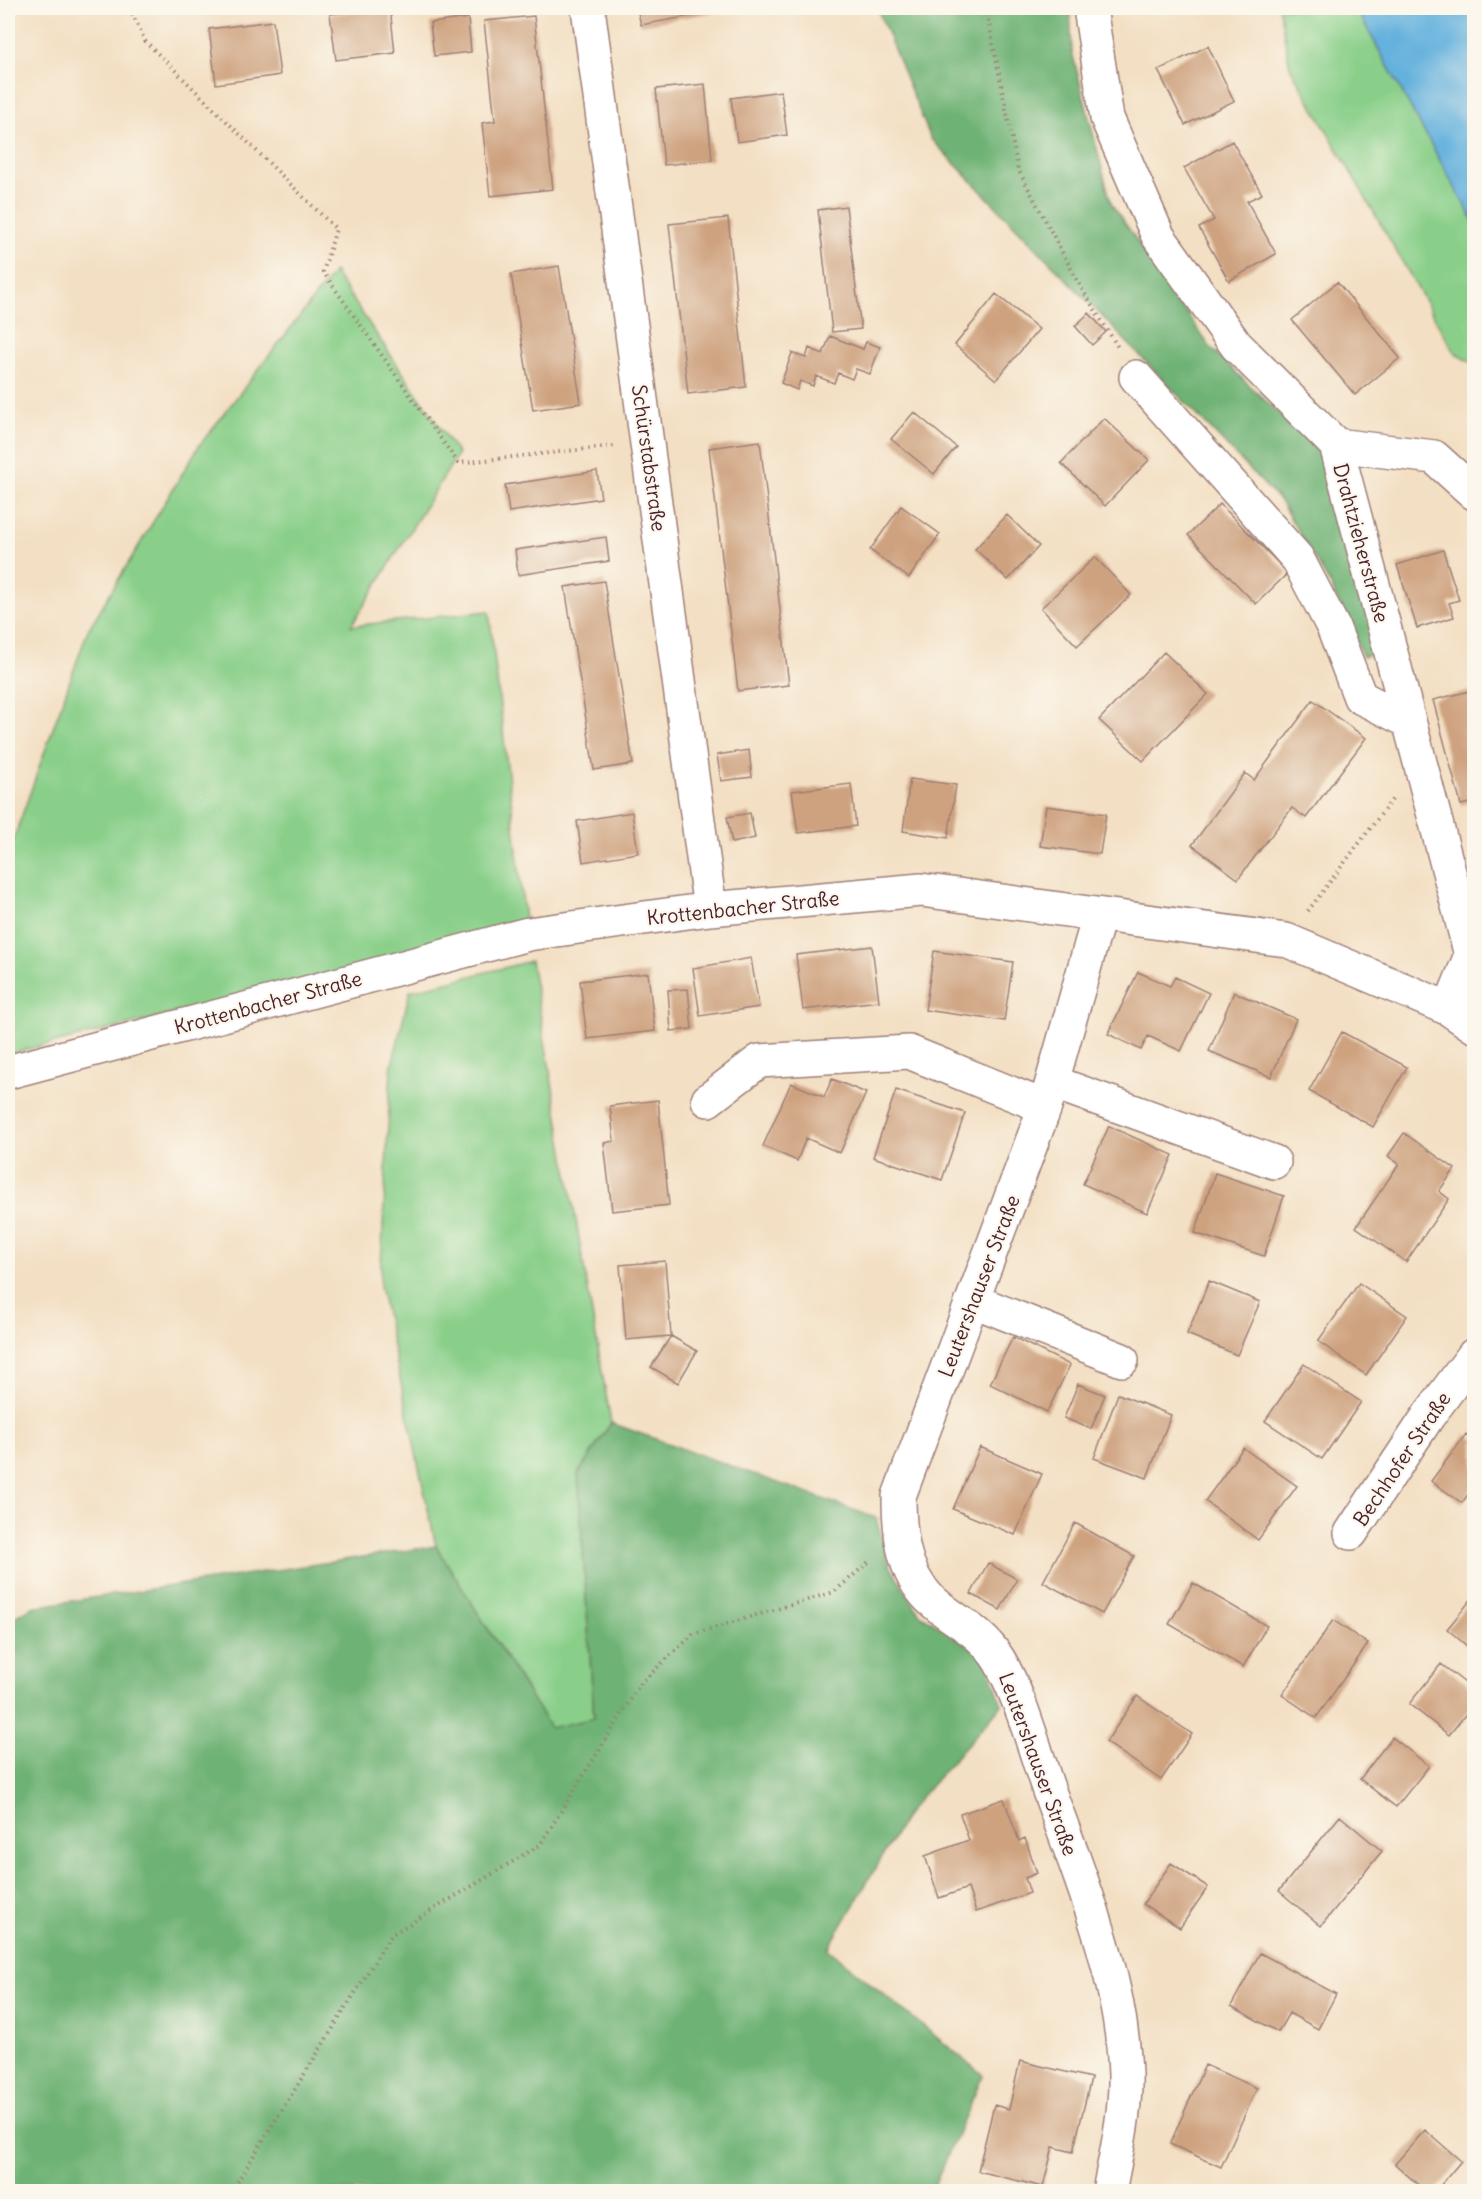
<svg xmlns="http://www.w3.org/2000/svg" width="1482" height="2199" font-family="Delius,sans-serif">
  <rect width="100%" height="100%" fill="#fbf7ec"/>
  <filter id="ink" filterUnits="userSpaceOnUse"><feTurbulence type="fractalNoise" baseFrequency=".0167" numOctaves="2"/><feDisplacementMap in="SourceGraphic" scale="12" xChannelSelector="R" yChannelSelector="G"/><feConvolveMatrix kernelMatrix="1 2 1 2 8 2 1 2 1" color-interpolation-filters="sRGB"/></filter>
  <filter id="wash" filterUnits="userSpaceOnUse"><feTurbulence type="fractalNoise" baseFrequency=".008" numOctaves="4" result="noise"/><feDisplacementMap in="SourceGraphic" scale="24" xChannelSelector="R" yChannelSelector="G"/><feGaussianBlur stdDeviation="1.35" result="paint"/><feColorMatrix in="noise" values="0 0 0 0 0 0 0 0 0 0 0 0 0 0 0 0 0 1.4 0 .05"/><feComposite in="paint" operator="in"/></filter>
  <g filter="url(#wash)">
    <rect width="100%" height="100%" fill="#f3dfc3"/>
    <path fill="#89cf89" stroke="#6a775a" stroke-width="1.5" d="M1279,8H1356L1474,222V364L1455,353L1290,67Z
      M334,272L458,454L351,626L489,611L526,929L8,1054V855L88,630L199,446Z
      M531,961L611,1423L578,1474L594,1719L550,1728L436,1546L380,1286L391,1069L410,991Z"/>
    <path fill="#6eb275" stroke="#5c6850" stroke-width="1.5" d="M877,8H1070L1072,52L1111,203L1210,347L1320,454L1380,651L1363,657L1330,584L1280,501L931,139Z
      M611,1423L876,1518L890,1566L920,1614L986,1656L1002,1705L910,1809L828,1949L983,2075L932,2191H8V1621L32,1607L436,1546L550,1728L594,1718L578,1474Z"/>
    <path fill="#63b1dd" stroke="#566884" stroke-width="1.5" d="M1356,8H1474V222Z"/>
    <g id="blocks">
      <path fill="#cea27f" d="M390,8L395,53L336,60L330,14Z
        M637,8H712L713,12L641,25Z
        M534,16L553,189L490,196L482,123L495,121L484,21Z
        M468,18L471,52L434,56L430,23Z
        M273,21L280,75L216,84L209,29Z
        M1208,46L1234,101L1185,125L1158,70Z
        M705,84L712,160L664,165L656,89Z
        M781,91L787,135L737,142L731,98Z
        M1232,141L1262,194L1247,201L1276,254L1229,281L1199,228L1214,220L1184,168Z
        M846,206L861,329L832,332L818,210Z
        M728,218L746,387L688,394L669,224Z
        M559,266L581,403L533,410L511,274Z
        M1337,282L1400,358L1355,395L1292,320Z
        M996,294L1039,329L996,380L955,345Z
        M1089,313L1106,332L1092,345L1075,326Z
        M830,336L863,349L866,342L880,347L870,374L856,369L852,379L838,373L834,383L816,376L813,386L800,381L797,390L781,383L792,353L806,358L809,348L823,354Z
        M914,412L956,447L934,474L891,439Z
        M1104,418L1149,460L1105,506L1061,463Z
        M760,441L789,685L738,691L709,448Z
        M597,471L601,498L509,512L505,485Z
        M1220,504L1288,573L1256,604L1188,535Z
        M901,506L940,534L909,578L870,550Z
        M1007,515L1039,546L1008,580L975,549Z
        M606,537L609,561L518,575L515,550Z
        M1443,550L1459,600L1449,603L1454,617L1417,628L1397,565Z
        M1095,557L1131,595L1077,646L1041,608Z
        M604,581L633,764L594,770L565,587Z
        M1164,652L1208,694L1143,761L1099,720Z
        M1474,690V802L1461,805L1433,700Z
        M1313,700L1366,738L1306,818L1292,808L1238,879L1192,845L1245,773L1254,780Z
        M749,750L752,777L721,781L717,755Z
        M910,779L956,785L948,838L903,831Z
        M851,784L856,826L798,833L792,791Z
        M1046,806L1106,814L1100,854L1040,846Z
        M632,812L638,853L583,862L577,821Z
        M750,813L755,838L732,843L727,817Z
        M872,946L879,1001L803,1010L796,955Z
        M934,951L1013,962L1004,1021L925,1010Z
        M751,958L759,1007L700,1016L693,968Z
        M1138,972L1170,986L1175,977L1209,993L1181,1051L1148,1036L1141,1050L1108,1034Z
        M648,973L655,1031L587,1039L580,981Z
        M688,989L692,1029L671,1031L668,990Z
        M1234,992L1296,1019L1271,1077L1209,1051Z
        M1342,1032L1407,1067L1373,1127L1309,1091Z
        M832,1079L866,1093L840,1153L806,1138L797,1161L763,1146L791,1083L824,1097Z
        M896,1090L965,1113L942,1180L873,1157Z
        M658,1100L669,1205L612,1211L604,1143L614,1141L610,1106Z
        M1109,1126L1173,1155L1147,1213L1083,1184Z
        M1404,1133L1455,1169L1439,1191L1449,1199L1406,1262L1356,1227L1399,1164L1388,1156Z
        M1215,1173L1284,1196L1264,1256L1195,1233Z
        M665,1261L671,1336L697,1351L678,1383L651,1367L671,1336L626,1340L620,1265Z
        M1209,1281L1260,1302L1237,1355L1187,1334Z
        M1359,1283L1407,1316L1366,1375L1318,1341Z
        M1013,1337L1070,1365L1047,1412L990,1384Z
        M1304,1364L1361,1402L1322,1459L1265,1421Z
        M1078,1384L1105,1395L1091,1429L1064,1418Z
        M1118,1394L1171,1415L1147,1478L1094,1458Z
        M1466,1434L1474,1440V1486L1462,1503L1431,1481Z
        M980,1447L1042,1474L1015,1535L953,1509Z
        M1243,1448L1297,1486L1258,1540L1205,1501Z
        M1075,1523L1134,1556L1102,1614L1043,1582Z
        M988,1563L1017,1579L1000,1610L971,1594Z
        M1193,1583L1267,1626L1243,1667L1169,1624Z
        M1474,1596V1652L1447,1629Z
        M1333,1620L1368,1644L1316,1718L1282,1695Z
        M1441,1664L1474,1690V1704L1449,1735L1409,1704Z
        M1137,1696L1192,1734L1161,1780L1106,1742Z
        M1392,1737L1429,1766L1396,1807L1360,1779Z
        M1004,1799L1019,1841L1025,1838L1037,1873L1025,1878L1030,1893L976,1912L968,1888L939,1898L925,1856L969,1840L960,1814Z
        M1340,1816L1382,1851L1321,1926L1279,1891Z
        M1171,1863L1208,1887L1180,1928L1143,1904Z
        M1474,1873V1887L1468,1880Z
        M1260,1953L1336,1994L1318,2029L1289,2013L1278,2032L1231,2006Z
        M1020,2061L1091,2078L1073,2152L1053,2147L1043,2187L978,2171L994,2105L1009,2109Z
        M1205,2065L1257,2088L1221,2167L1170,2144Z
        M1425,2130L1461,2161L1435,2192H1426L1395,2164Z"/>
    </g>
  </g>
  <g filter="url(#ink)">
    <use href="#blocks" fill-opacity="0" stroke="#9e7f77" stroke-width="1.5"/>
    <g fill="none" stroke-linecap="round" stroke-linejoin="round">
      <defs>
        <path id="minor" d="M588,8L710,909
          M1090,8L1107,118L1158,236L1236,345L1336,445L1471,955L1449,1009
          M1136,377L1297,558L1333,627L1360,697L1408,721
          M1336,445L1434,457L1474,493
          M1099,916L1045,1107L899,1496C899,1531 902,1571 929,1598C953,1621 980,1629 999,1660C1022,1699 1034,1749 1049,1791C1082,1882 1122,1977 1125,2075C1126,2113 1116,2154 1109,2192
          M8,1072L528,934L710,909L921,890L1286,940L1449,1009L1474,1026
          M1052,1082L1274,1162
          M708,1100L759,1061L909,1052L1045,1107
          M974,1301L1122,1360
          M1351,1533L1429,1415L1474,1355"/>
      </defs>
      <use href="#minor" stroke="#9e7f77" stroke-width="36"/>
      <path stroke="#9e7f77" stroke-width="4" stroke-dasharray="1.5 4.5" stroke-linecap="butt" d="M130,8L145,41L336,229L323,272L458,463L614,446
        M986,8L1018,169L1079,284L1119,349
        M1308,911L1394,797
        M231,2192L391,1935L540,1845L641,1683L693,1634L834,1592L871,1560"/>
      <use href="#minor" stroke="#fff" stroke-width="33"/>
    </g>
  </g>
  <g text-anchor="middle" stroke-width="4.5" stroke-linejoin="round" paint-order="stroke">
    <g font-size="20" fill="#4a1f2b" stroke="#fbf7ec">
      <text transform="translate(649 458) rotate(82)" y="7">Schürstabstraße</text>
      <text transform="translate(1361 543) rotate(75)" y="7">Drahtzieherstraße</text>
      <text transform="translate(743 908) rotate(-6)" y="7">Krottenbacher Straße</text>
      <text transform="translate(268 1003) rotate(-15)" y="7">Krottenbacher Straße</text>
      <text transform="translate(979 1286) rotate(-69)" y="7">Leutershauser Straße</text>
      <text transform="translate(1402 1459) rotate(-56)" y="7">Bechhofer Straße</text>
      <text transform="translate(1038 1764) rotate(70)" y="7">Leutershauser Straße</text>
    </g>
  </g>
  <rect width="1482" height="2199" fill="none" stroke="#fbf7ec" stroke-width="30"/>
</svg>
